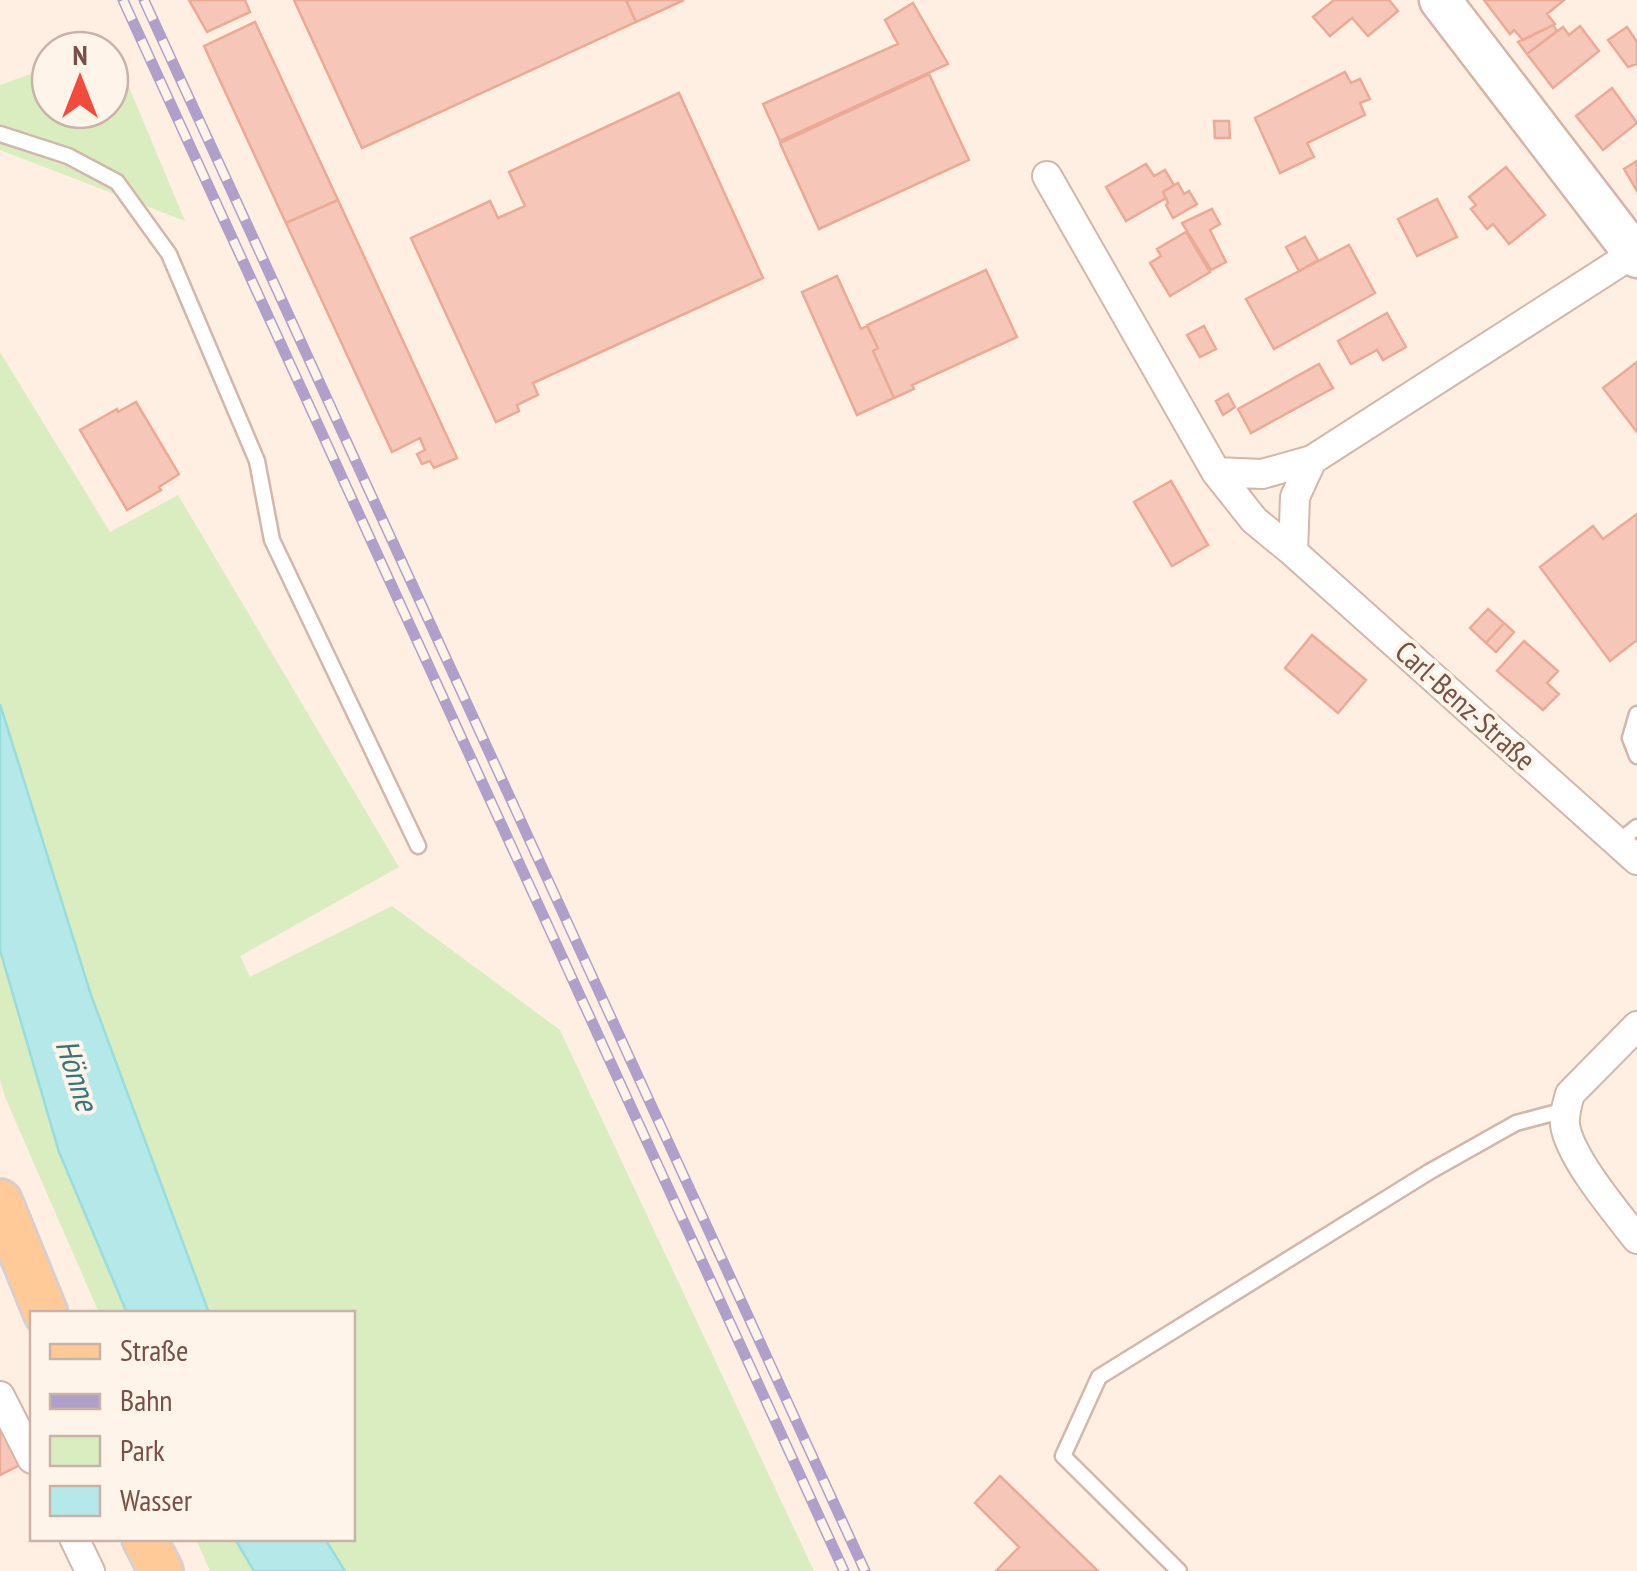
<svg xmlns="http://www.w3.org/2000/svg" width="1637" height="1571" font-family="'PT Sans Narrow',sans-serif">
  <rect width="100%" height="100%" fill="#feefe2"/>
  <path fill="#d9edc0" d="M111,44L185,221L0,150V85L50,67V110H110V50H95Z
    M0,352L110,532L178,495L399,867L240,956L250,977L392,906L560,1030L814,1571H210L196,1539L352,1538V1314L99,1313L5,1097L0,1080Z"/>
  <path fill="#b5e9e9" stroke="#9adcdc" stroke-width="2.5" d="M0,704L91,995L209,1313H127L59,1152L0,950Z
    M235,1539H325L345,1571H254Z"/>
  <path fill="#f6c7b8" stroke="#eaaa96" stroke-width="2.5" d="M189,0H245L250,12L207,32Z
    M294,0H626L636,22L362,148Z
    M626,0H684L636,22Z
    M1334,0H1389L1398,11L1368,36L1352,18L1330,36L1313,17Z
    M1484,0H1564L1547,14L1555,24L1523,40L1514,30L1510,34Z
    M913,3L948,64L780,141L763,104L898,44L885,20Z
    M255,22L338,200L286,223L204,46Z
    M1553,25L1557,31L1527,54L1518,42Z
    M1580,26L1599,51L1553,88L1527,54L1563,27L1569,35Z
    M1627,27L1637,42V64L1628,67L1608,40Z
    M1345,72L1351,83L1360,79L1370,99L1360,103L1365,115L1307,143L1314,157L1280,173L1255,118Z
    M929,74L969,160L819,229L780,143Z
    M1612,88L1637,123L1603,150L1576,116Z
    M679,93L763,278L533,383L538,395L517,405L519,411L496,422L411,238L490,201L498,218L525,206L509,172Z
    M1214,121H1229L1230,138H1215Z
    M1637,161V191L1624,169Z
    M1146,164L1154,176L1165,170L1174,185L1163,192L1166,198L1126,221L1106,187Z
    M1506,167L1545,215L1509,244L1493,224L1487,229L1471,209L1476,205L1469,197Z
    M1178,183L1184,194L1189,191L1197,204L1173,218L1166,205L1168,203L1163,192Z
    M1437,199L1457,237L1417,256L1398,219Z
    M338,200L457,458L434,468L430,461L422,464L417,454L425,450L420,438L392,452L286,223Z
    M1212,209L1220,224L1210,230L1226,262L1211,270L1182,223Z
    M1186,232L1210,272L1170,296L1150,263L1161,256L1157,249Z
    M1305,237L1318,260L1299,271L1286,247Z
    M1349,245L1375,293L1274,349L1246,299Z
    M986,270L1017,337L912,385L914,389L894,398L873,351L878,348L867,325Z
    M837,276L861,329L867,326L878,348L873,351L894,398L857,415L802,292Z
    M1387,313L1406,347L1383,360L1377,350L1351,364L1338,341Z
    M1204,326L1216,349L1200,357L1187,335Z
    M1637,362V432L1603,388Z
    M1319,364L1333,388L1251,433L1238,409Z
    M1228,394L1235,407L1223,415L1216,401Z
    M136,402L179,474L159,487L161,490L127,510L80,430L117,409L118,412Z
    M1171,481L1208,545L1172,566L1134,502Z
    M1637,514V640L1610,661L1540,567L1593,526L1603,539Z
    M1488,609L1504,623L1486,643L1470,628Z
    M1504,623L1514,632L1496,652L1486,643Z
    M1312,635L1366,680L1338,713L1285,668Z
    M1524,641L1558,671L1547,683L1559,694L1543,710L1497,671Z
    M0,1425L20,1465L0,1475Z
    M1000,1476L1098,1571H996L1019,1547L975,1503Z"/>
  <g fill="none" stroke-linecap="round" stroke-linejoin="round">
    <defs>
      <path id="service" d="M0,134L68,156L117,182L169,254L257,461L272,540L418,846
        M1637,714L1630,738L1637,756
        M1617,843L1637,827
        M1179,1571L1063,1456L1099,1377L1429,1172L1516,1123L1565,1110"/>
      <path id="minor" d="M1047,176L1216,472L1254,520L1293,552
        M1312,460L1295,497L1293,552L1637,860
        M1216,472L1262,474L1312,460L1634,253
        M1637,1026L1570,1094C1567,1105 1564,1114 1565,1125C1570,1158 1616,1212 1637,1239
        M0,1396L32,1459
        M74,1538L90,1571"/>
      <path id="secondary" d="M1440,0L1637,257"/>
      <path id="primary" d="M0,1201L46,1314
        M144,1538L161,1571"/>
    </defs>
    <use href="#service" stroke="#d2b7aa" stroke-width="19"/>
    <use href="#minor" stroke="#d2b7aa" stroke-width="32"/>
    <use href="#secondary" stroke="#d6b5a8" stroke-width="45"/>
    <use href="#primary" stroke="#d9cecb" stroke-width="48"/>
    <use href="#service" stroke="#fff" stroke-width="14"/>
    <use href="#minor" stroke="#fff" stroke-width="28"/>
    <use href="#secondary" stroke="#fff" stroke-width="40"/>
    <use href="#primary" stroke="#ffca98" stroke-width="42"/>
    <defs>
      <path id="rail" d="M123,0L844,1571
        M144,0L865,1571"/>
    </defs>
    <use href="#rail" stroke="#b0a0c9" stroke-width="11"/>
    <use href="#rail" stroke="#fff4ea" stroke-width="8" stroke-dasharray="22" stroke-linecap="butt"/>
  </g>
  <g text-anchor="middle" stroke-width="8" stroke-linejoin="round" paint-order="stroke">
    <g font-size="30" fill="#785146" stroke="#fff4ea">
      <text transform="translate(1465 706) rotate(42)" y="10">Carl-Benz-Straße</text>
    </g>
    <g font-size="32" font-style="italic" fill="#367678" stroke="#fff4ea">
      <text transform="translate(77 1075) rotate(72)" y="11">Hönne</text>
    </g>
  </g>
  <rect x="30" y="1311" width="325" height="230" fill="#fff4ea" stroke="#c9b3a8" stroke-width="2.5"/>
  <rect x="50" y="1344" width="50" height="15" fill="#ffca98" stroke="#c9b3a8" stroke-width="2.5"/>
  <text x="120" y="1361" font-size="30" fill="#785146">Straße</text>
  <rect x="50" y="1394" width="50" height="15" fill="#b0a0c9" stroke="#c9b3a8" stroke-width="2.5"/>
  <text x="120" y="1411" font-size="30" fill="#785146">Bahn</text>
  <rect x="50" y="1436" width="50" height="30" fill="#d9edc0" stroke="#c9b3a8" stroke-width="2.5"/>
  <text x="120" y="1461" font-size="30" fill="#785146">Park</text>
  <rect x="50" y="1486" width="50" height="30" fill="#b5e9e9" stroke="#c9b3a8" stroke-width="2.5"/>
  <text x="120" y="1511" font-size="30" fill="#785146">Wasser</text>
  <g transform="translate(80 80)"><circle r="48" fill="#fff4ea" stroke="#c9b3a8" stroke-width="2.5"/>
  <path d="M0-8L18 38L0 25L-18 38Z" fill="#f34a3d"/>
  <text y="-15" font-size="28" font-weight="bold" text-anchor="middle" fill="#785146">N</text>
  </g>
</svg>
